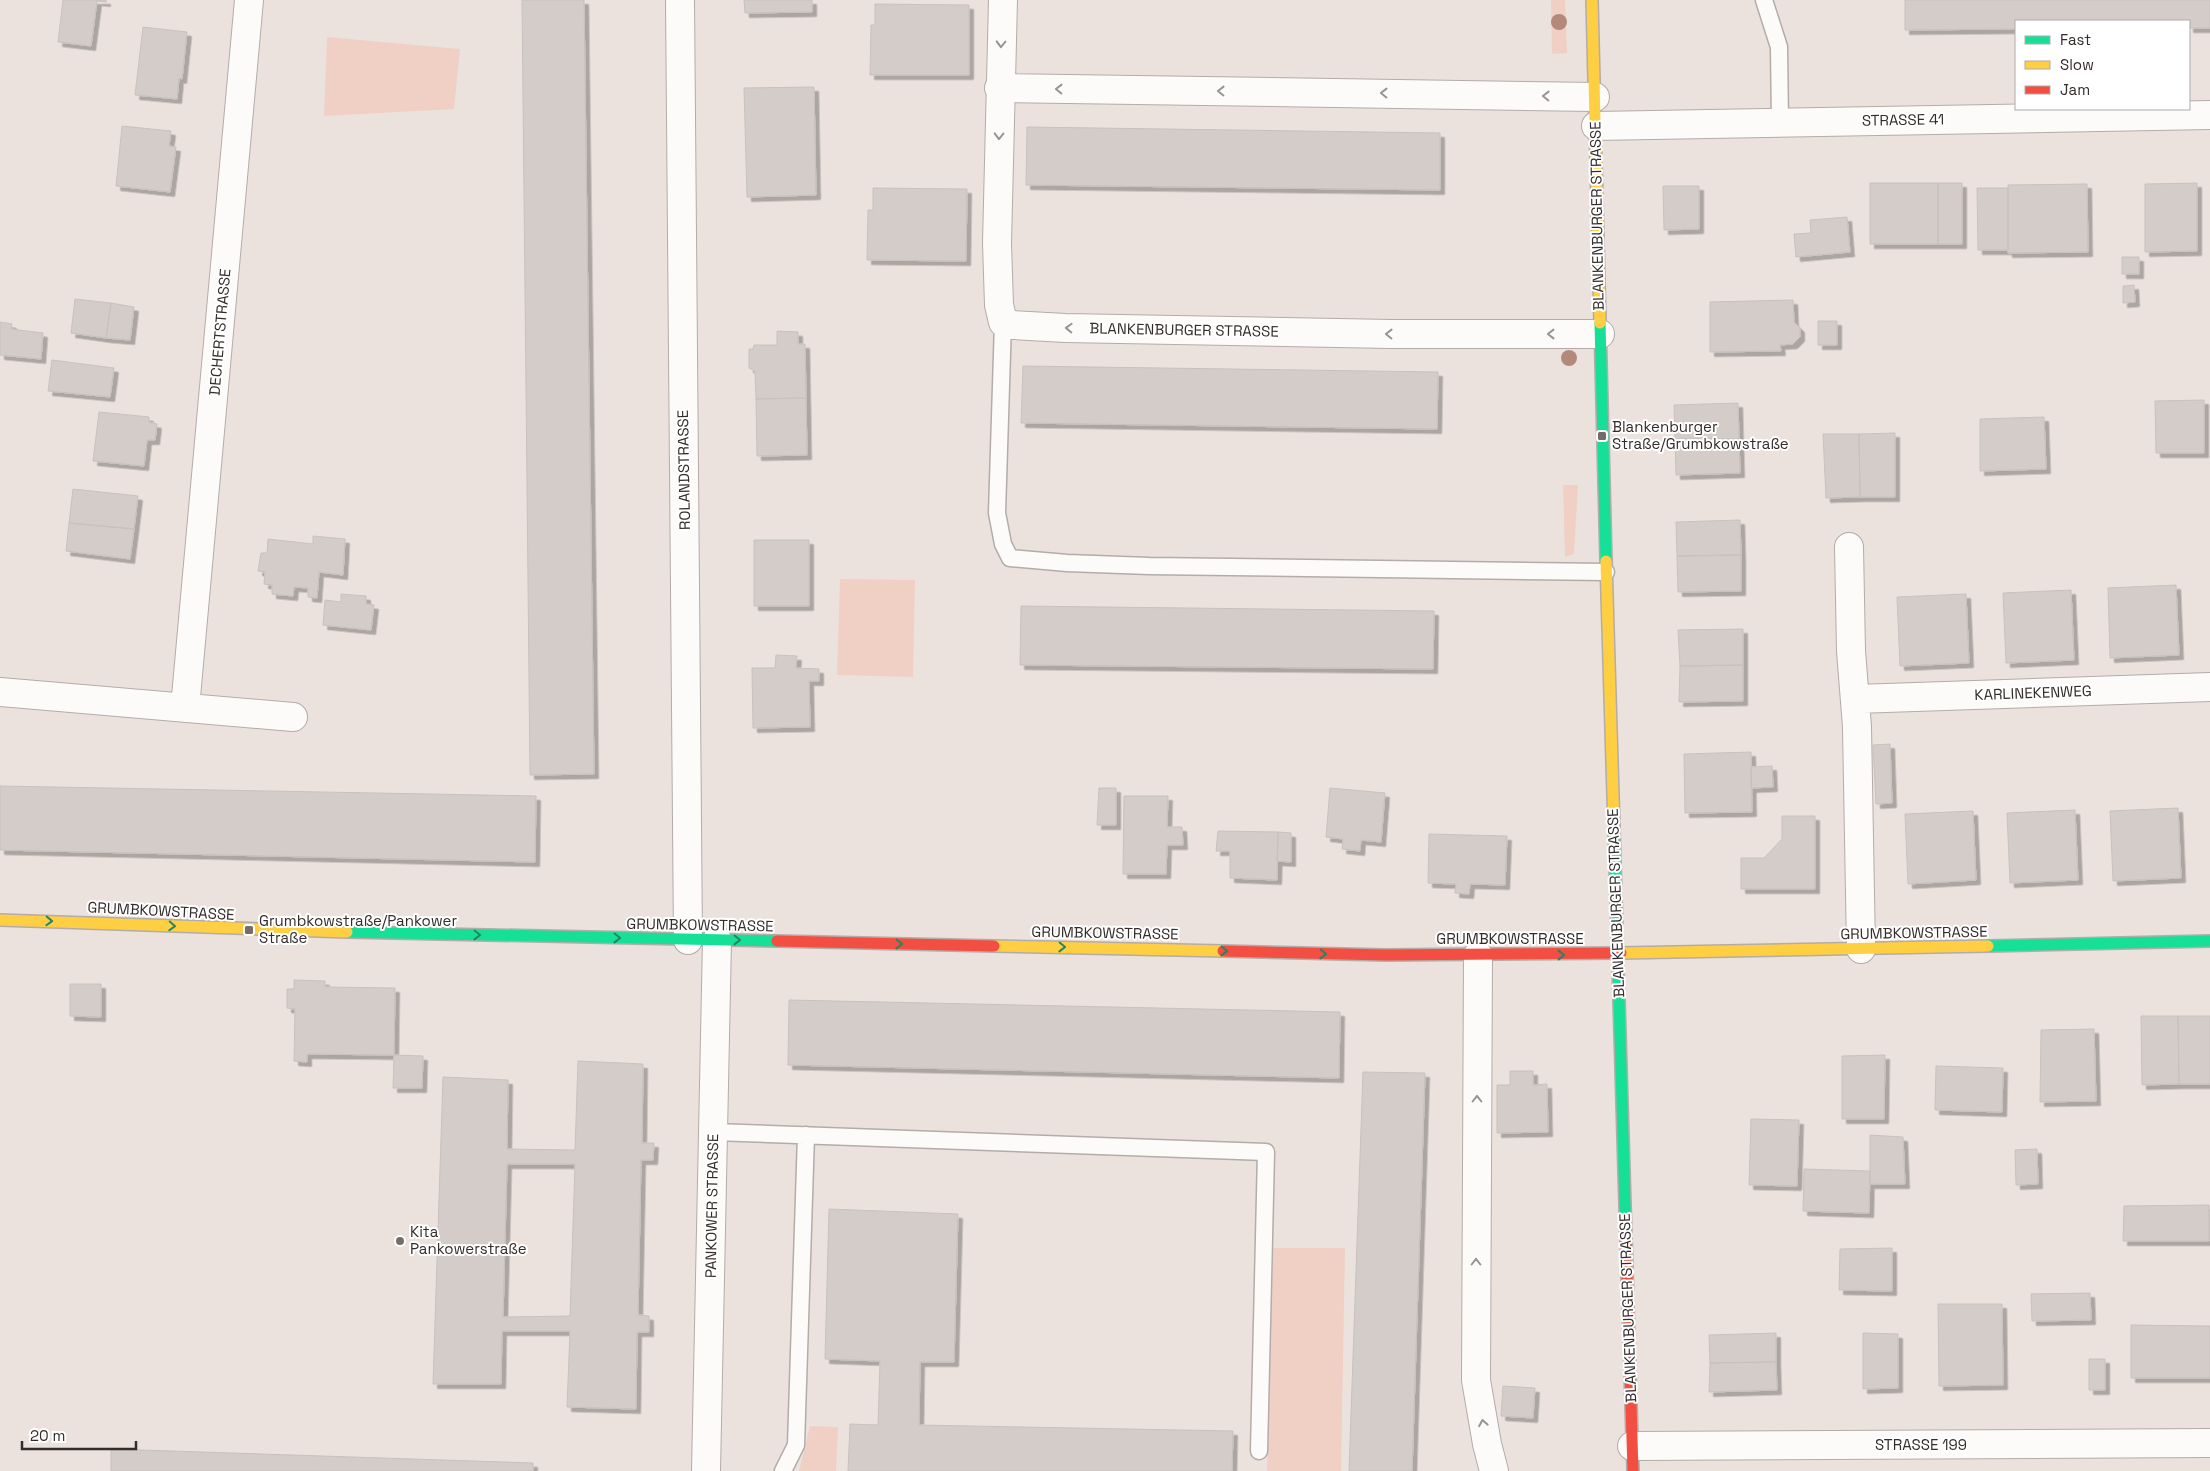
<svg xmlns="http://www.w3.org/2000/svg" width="2210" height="1471" font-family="'Space Grotesk',sans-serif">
  <defs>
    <filter id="shadow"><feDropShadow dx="4.5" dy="4.5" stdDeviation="0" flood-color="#0004"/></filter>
  </defs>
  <rect width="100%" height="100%" fill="#ebe2de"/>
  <path fill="#f0d0c4" d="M1551,0H1565L1567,53L1552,54Z
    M327,37L460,49L454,109L324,116Z
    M1563,485H1578L1574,554L1565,557Z
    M840,579L915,580L913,677L837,675Z
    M1273,1248H1345L1341,1471H1267Z
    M810,1426L838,1427L836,1471H799Z"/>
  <path fill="#d3ccc8" stroke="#c8c1be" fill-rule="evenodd" filter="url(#shadow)" d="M63,0H106V2L97,1L91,46L58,42Z
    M522,0H584L594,774L530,775Z
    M744,0H812V12L745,13Z
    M1905,0H2210V28H2189V21H2016V29L1905,30Z
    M875,4L969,5V75H870L871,25H875Z
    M143,27L187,32L182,79L179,78L177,99L135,95Z
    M814,87L816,195L747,197L744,88Z
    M122,126L171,131L169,146L176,147L170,192L116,186Z
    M1027,127L1440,133V190L1026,185Z
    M1870,183H1938V244H1870Z
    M1938,183H1962V244H1938Z
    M2197,183V251L2145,252V184Z
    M2087,184L2088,252L2008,253V185Z
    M1663,186H1699V229L1664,230Z
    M873,188L967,189L966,261L867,260L868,210H873Z
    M1977,188H2008V250H1978Z
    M1847,217L1850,252L1796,257L1794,234L1811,233L1810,220Z
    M2122,257H2139V274H2122Z
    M2134,285L2135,302L2123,303V286Z
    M75,299L111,303L106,338L71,333Z
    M1793,300L1794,322L1800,328V337L1793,344L1780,345L1781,351L1710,352V302Z
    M111,303L134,307L130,340L106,338Z
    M1818,321H1837V345H1818Z
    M0,322L12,324L11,329L43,333L41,359L0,355Z
    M777,331L798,332V344H805L806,398L756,399L755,371L749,368V349H753L754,345H777Z
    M52,360L114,368L110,397L48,391Z
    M1023,366L1438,372L1437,429L1021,423Z
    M806,398L807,455L757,456L756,399Z
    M2204,400V453H2156L2155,401Z
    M1738,403L1739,439H1675L1674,405Z
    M99,412L149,417V422L157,424L155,440H147L144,466L93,461Z
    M2044,417L2046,469L1980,471V419Z
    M1895,433V497H1860L1859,434Z
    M1823,434H1859L1860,497L1826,498Z
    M1675,439H1739L1740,473L1676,475Z
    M73,489L138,496L134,529L69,523Z
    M1740,520L1741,555L1677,556L1676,522Z
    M69,523L134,529L130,559L66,551Z
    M313,536L345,539L343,575L319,572L317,598L308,597V588L294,587L293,596L272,594V585L264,584L265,572L258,571L261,553H267L268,539L313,544Z
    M754,540H809V606H754Z
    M1741,555V591L1678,592L1677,556Z
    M2176,585L2179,655L2110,658L2108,588Z
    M2071,590L2074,660L2006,663L2003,593Z
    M341,594L366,596V604L374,605L371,630L323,625L325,600L341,602Z
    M1966,594L1969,663L1900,666L1897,597Z
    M1021,606L1434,611L1433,669L1020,665Z
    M1743,629V665L1680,666L1678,630Z
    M776,655L797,656L796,668L819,669V681H809L810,727L753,728L752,668H775Z
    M1743,665V701L1679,702L1680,666Z
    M1890,744L1892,803L1876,804L1873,745Z
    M1751,752L1752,812L1685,813L1684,754Z
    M1772,766L1773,787L1751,788V767Z
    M0,786L536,796L535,862L0,850Z
    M1099,788H1116V825H1097Z
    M1330,788L1385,793L1381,842L1361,840L1360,851L1342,849L1343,839L1326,837Z
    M1124,796H1168L1167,827H1182L1183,845H1167L1166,874H1123Z
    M2178,808L2181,878L2113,881L2110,811Z
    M2075,810L2078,880L2010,883L2007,813Z
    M1973,811L1976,880L1908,884L1905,814Z
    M1782,816H1815V889H1741V858H1764L1782,839Z
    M1218,831L1278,832L1277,880L1230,878V851H1216Z
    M1278,832L1291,833V862L1277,861Z
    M1429,834L1507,836L1505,885L1470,884L1469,894L1455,893L1456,884L1428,883Z
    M294,980L325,981V987L395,988L394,1055L307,1054V1062L294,1061L295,1009L287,1008V989H294Z
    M70,984H101V1017L70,1016Z
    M789,1000L1340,1012L1339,1078L788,1065Z
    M2141,1016H2178L2179,1084L2142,1085Z
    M2178,1016H2210V1084H2179Z
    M2094,1029L2096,1101L2040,1102L2041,1030Z
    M394,1055L423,1056L422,1088H393Z
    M1885,1055L1884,1119H1842V1056Z
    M578,1061L643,1064L642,1143H654L653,1160H641L638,1315L649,1316V1332H637L636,1409L567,1407L570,1331H502L501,1384H433L443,1077L508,1080L507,1149L575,1150ZM507,1164H575L570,1316L503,1317Z
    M1936,1066L2003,1068L2002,1112L1935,1110Z
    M1510,1071H1533V1085L1547,1084L1548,1132L1497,1133V1085H1510Z
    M1363,1072L1425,1073L1412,1471H1349Z
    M1751,1119L1799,1120L1797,1186L1749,1185Z
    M1870,1135L1903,1137L1905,1184H1870Z
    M2037,1149L2038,1184L2016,1185L2015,1150Z
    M1804,1169L1870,1171L1869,1213L1803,1211Z
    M2209,1205V1241H2123L2124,1206Z
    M829,1209L958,1214L954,1362H920L919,1425L1233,1431L1232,1471H848L850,1424L878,1425L880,1361L825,1359Z
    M1892,1248V1291L1839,1290L1840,1249Z
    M2090,1293L2091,1320L2032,1321L2031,1294Z
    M1938,1304H2002L2003,1385L1939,1386Z
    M2131,1325L2210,1326V1378H2131Z
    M1776,1333V1362L1710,1363L1709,1335Z
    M1863,1333L1898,1334V1388L1863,1389Z
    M2089,1359H2105V1390H2089Z
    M1776,1362L1777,1390L1709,1392L1710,1363Z
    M1503,1386L1535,1388L1533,1418L1501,1416Z
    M111,1449L533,1463V1471H111Z"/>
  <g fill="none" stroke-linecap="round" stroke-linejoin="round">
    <defs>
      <path id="lane" d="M1764,0L1779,47L1780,123
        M1003,322L997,513L1003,544L1010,558L1067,563L1149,566L1606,572
        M714,1132L1266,1152L1259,1451
        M783,1471L796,1445L806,1135"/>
      <path id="street" d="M680,0L688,940
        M1003,0L997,243L999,305L1003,322L1013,325L1065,328L1391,334H1600
        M999,88L1595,97
        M1596,126L2210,115
        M1849,547L1851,651L1857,727L1861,949
        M0,692L293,717
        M1856,699L2210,687
        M185,708L249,0
        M1478,955L1476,1380L1487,1444L1494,1471
        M1632,1446L2210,1443
        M706,1471L717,940"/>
      <path id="fast" d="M1600,323L1606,561
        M1614,829L1626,1239
        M347,932L777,941
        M1988,946L2210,941"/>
      <path id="slow" d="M1592,0L1600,323
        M1606,561L1614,829
        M0,920L347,932
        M994,946L1223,951
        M1621,953L1988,946"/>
      <path id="jam" d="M777,941L994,946
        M1223,951L1386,955L1621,953
        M1626,1239L1633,1471"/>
    </defs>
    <use href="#lane" stroke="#b3aca9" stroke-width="19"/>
    <use href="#street" stroke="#b3aca9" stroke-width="30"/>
    <use href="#fast" stroke="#b3aca9" stroke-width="14"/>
    <use href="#slow" stroke="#b3aca9" stroke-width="14"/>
    <use href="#jam" stroke="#b3aca9" stroke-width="14"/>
    <use href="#lane" stroke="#fcfbfa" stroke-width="16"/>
    <use href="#street" stroke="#fcfbfa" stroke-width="28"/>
    <use href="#fast" stroke="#16e098" stroke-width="11"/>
    <use href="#slow" stroke="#ffcf43" stroke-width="11"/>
    <use href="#jam" stroke="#f24e42" stroke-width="11"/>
  </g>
  <g fill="#b38979">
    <circle cx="1559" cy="22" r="8"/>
    <circle cx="1569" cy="358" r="8"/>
  </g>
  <defs><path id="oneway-chevron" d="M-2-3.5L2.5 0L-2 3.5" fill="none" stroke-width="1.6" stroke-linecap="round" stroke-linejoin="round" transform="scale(1.25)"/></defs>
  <g stroke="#989492">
    <use href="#oneway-chevron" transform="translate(1001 44) rotate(92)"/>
    <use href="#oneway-chevron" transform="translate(1059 89) rotate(-179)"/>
    <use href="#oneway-chevron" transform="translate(1221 91) rotate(-179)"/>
    <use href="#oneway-chevron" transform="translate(1384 93) rotate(-179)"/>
    <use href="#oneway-chevron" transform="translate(1546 96) rotate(-179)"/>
    <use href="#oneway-chevron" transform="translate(999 136) rotate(91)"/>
    <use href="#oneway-chevron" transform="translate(1069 328) rotate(-178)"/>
    <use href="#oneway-chevron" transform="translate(1389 334) rotate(-179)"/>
    <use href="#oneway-chevron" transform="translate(1551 334) rotate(-180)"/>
    <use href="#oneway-chevron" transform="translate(1477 1099) rotate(-90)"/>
    <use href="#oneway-chevron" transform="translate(1476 1262) rotate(-90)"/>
    <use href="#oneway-chevron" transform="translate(1483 1423) rotate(-100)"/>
  </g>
  <g stroke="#248661">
    <use href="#oneway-chevron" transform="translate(49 921) rotate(2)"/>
    <use href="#oneway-chevron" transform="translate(172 926) rotate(3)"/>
    <use href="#oneway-chevron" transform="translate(477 935) rotate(1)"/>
    <use href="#oneway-chevron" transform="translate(617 938) rotate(1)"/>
    <use href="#oneway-chevron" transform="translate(737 940) rotate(1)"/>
    <use href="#oneway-chevron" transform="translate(899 944) rotate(1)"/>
    <use href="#oneway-chevron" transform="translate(1062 947) rotate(1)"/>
    <use href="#oneway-chevron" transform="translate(1224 951) rotate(1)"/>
    <use href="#oneway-chevron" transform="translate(1323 954) rotate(1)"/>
    <use href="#oneway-chevron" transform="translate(1561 955) rotate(-1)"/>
  </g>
  <g fill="#736c69" stroke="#fff" stroke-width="2">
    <rect x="1597" y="431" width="10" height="10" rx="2.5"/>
    <rect x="244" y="925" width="10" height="10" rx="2.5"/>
    <circle cx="400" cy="1241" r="5"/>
  </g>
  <g text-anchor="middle" stroke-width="4" stroke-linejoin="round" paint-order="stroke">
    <g font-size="15" fill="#332c2a" stroke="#fff">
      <text transform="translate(1903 120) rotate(-1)" y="5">STRASSE 41</text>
      <text transform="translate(1597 216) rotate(-91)" y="5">BLANKENBURGER STRASSE</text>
      <text transform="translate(1184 330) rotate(1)" y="5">BLANKENBURGER STRASSE</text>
      <text transform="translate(220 332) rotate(-85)" y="5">DECHERTSTRASSE</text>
      <text transform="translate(684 470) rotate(-91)" y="5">ROLANDSTRASSE</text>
      <text transform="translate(2033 693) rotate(-2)" y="5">KARLINEKENWEG</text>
      <text transform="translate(1616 903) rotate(-92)" y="5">BLANKENBURGER STRASSE</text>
      <text transform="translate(161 911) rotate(3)" y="5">GRUMBKOWSTRASSE</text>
      <text transform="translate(700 925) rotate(1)" y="5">GRUMBKOWSTRASSE</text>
      <text transform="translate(1105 933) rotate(1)" y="5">GRUMBKOWSTRASSE</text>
      <text transform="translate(1914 933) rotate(-1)" y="5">GRUMBKOWSTRASSE</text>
      <text x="1510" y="944">GRUMBKOWSTRASSE</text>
      <text transform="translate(712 1206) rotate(-89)" y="5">PANKOWER STRASSE</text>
      <text transform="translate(1628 1308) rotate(-92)" y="5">BLANKENBURGER STRASSE</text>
      <text x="1921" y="1450">STRASSE 199</text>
    </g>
    <g font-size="15" fill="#332c2a" stroke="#fff" text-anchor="start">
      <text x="1612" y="432">Blankenburger<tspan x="1612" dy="17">Straße/Grumbkowstraße</tspan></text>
      <text x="259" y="926">Grumbkowstraße/Pankower<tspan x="259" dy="17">Straße</tspan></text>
      <text x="410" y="1237">Kita<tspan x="410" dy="17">Pankowerstraße</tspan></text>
    </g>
  </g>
  <rect x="2015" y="20" width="175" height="90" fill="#ffffff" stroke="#adabaa"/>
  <rect x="2025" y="36" width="25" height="8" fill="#16e098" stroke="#adabaa"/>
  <text x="2060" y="45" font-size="15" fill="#332c2a">Fast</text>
  <rect x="2025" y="61" width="25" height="8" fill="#ffcf43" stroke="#adabaa"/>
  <text x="2060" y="70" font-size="15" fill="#332c2a">Slow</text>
  <rect x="2025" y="86" width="25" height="8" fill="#f24e42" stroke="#adabaa"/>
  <text x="2060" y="95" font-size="15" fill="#332c2a">Jam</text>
  <path d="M22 1441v8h114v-8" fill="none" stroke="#332c2a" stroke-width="2.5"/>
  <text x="30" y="1441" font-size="15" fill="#332c2a" stroke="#ffffff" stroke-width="4" paint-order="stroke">20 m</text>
</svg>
